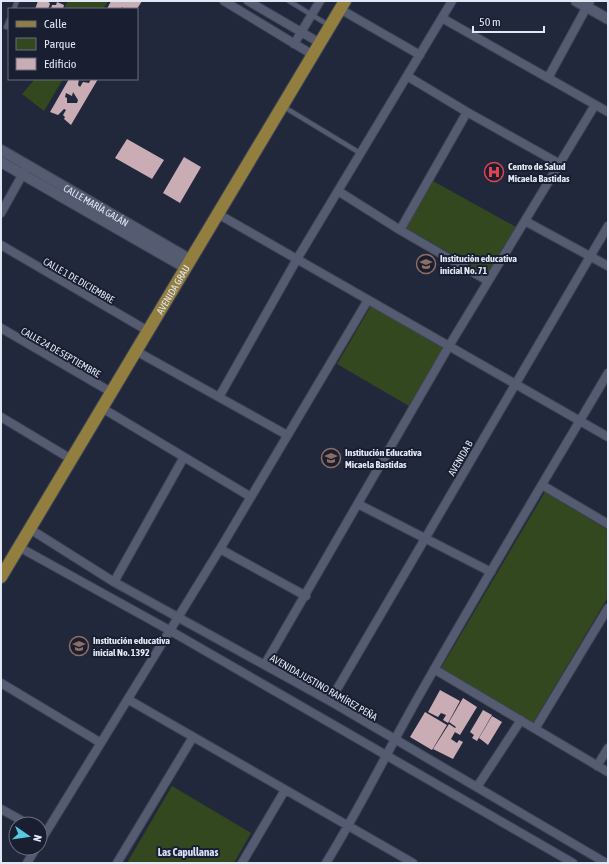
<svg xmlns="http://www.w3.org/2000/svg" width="609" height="864" font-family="'Asap Condensed',sans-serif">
  <rect width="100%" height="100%" fill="#22283b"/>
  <path fill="#33481f" d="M68,1H108L103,9H64Z
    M35,79H63L44,111L22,94Z
    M433,181L516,227L487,274L406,228Z
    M371,306L443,348L409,406L337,364Z
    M545,492L608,530V597L533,723L441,668Z
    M172,786L251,833L234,863H127Z"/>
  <path fill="#caacb5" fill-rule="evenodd" d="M38,1H48L50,4L48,9H35Z
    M111,1L127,2L128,1H142L137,9H124L122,7L121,9H107Z
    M57,2L64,5L63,9H51L52,5H56Z
    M69,79H79L78,85L80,87L83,82L89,83L91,79H98L71,125L64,119L65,117L63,115L66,110L64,109L58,115L50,112ZM73,92L78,100L77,103H67V98L65,97L66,93L72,96Z
    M127,139L164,160L152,179L115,158Z
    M184,157L201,167L180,203L163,193Z
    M440,690L460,701L448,723L443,720L446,715L441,713L438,717L428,712Z
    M463,698L477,707L460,735L453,731L455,732L451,739L457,743L459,740L463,742L453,759L433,749L449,724L455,728L456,727L449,722Z
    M483,710L492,715L477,741L472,738L474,735L470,732Z
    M425,712L447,725L432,750L410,737Z
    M492,716L502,722L488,745L479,738Z"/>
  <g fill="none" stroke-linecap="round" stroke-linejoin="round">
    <defs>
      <path id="service" d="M289,1L330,26
        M14,9L17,1
        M6,27L9,20
        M284,107L360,153"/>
      <path id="minor" d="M224,1L313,55
        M248,1L320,43
        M340,9L420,55
        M442,18L608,112
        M294,44L320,1
        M407,76L467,112L560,164
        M548,78L590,1
        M338,191L400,230L488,281
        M1,213L25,170
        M218,214L608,437
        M525,221L608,266
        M400,230L467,112
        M1,245L148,331
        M1,328L111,392
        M136,351L287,435
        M219,397L297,259L452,1
        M102,408L251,497
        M1,417L71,459
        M542,485L608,524
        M358,504L491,572
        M30,529L114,582L330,701L606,863
        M19,547L169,630L573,863
        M220,549L306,596
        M114,582L184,457
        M265,664L449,346L595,105
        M434,669L608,772
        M1,683L101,743
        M129,700L413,863
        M330,701L608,226
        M535,729L608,608
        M597,766L608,748
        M477,787L521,720
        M1,809L28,824
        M40,842L220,549L368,300
        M27,863L36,848
        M117,863L193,737
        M242,863L285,790
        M326,863C360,808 388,750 420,694C481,586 545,480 608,373"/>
      <g id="tertiary">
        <path d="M576,1L608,19"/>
        <path id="s1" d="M1,150L191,260"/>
        <path d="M1,162L186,268"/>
      </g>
      <g id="primary">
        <path id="s2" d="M1,577L345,1"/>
      </g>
    </defs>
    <use href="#service" stroke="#3f4454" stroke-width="6"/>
    <use href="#minor" stroke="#3f4454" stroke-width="10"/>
    <use href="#tertiary" stroke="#3f4454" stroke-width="12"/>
    <use href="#primary" stroke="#3f4454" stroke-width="14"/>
    <use href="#service" stroke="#555c72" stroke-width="4"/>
    <use href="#minor" stroke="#555c72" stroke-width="8"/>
    <use href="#tertiary" stroke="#555c72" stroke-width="10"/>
    <use href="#primary" stroke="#927f40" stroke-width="12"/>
  </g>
  <defs>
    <symbol id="hospital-ring" viewBox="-11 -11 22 22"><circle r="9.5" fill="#191e31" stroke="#e0444e" stroke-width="1.5"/><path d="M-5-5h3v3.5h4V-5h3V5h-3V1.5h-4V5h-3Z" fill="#e0444e"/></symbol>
    <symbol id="school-ring" viewBox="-11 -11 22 22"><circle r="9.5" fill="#191e31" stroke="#8d6e63" stroke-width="1.5"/><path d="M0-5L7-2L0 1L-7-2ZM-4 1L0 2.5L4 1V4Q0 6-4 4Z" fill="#8d6e63"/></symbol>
  </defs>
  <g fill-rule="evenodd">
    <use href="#hospital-ring" x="483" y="161" width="22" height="22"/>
    <use href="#school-ring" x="415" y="253" width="22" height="22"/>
    <use href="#school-ring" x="320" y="447" width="22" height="22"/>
    <use href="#school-ring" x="68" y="635" width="22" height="22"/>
  </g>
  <g text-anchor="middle" stroke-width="4" stroke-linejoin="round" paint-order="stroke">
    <g font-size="10" font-weight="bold" fill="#e2e7f4" stroke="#191e31" text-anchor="start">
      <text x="508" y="170">Centro de Salud<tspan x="508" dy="12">Micaela Bastidas</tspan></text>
      <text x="440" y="262">Institución educativa<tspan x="440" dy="12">inicial No. 71</tspan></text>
      <text x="345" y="456">Institución Educativa<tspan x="345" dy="12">Micaela Bastidas</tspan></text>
      <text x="93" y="644">Institución educativa<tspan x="93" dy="12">inicial No. 1392</tspan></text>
    </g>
    <g font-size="10" fill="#e2e7f4" stroke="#191e31">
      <text dy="4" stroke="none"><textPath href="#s1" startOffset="110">CALLE MARÍA GALÁN</textPath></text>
      <text transform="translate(79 280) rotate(30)" y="4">CALLE 1 DE DICIEMBRE</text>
      <text dy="4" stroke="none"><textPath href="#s2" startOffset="335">AVENIDA GRAU</textPath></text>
      <text transform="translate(61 352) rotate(30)" y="4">CALLE 24 DE SEPTIEMBRE</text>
      <text transform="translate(460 458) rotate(-60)" y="4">AVENIDA B</text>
      <text transform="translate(324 687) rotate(30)" y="4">AVENIDA JUSTINO RAMÍREZ PEÑA</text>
    </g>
    <g font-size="11" font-weight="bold" fill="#d8e1fb" stroke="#191e31">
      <text x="188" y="856">Las Capullanas</text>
    </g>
  </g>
  <rect width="609" height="864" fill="none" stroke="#e2e7f4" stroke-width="4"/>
  <rect x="8" y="8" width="130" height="72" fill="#191e31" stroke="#696e7f"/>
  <rect x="16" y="21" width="20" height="6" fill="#927f40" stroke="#696e7f"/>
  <text x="44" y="28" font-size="12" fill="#e2e7f4">Calle</text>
  <rect x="16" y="38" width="20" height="12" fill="#33481f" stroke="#696e7f"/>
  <text x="44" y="48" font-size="12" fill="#e2e7f4">Parque</text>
  <rect x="16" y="58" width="20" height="12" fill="#caacb5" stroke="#696e7f"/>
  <text x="44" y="68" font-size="12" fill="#e2e7f4">Edificio</text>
  <g transform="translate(28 836) rotate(103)"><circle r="19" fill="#191e31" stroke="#696e7f"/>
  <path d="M0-3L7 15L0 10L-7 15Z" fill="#55cae0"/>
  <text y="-6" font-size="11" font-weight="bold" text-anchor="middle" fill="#e2e7f4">N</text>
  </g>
  <path d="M473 26v6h71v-6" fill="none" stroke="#e2e7f4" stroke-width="2"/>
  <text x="479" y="26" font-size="12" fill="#e2e7f4" stroke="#191e31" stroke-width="3" paint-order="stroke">50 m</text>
</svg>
